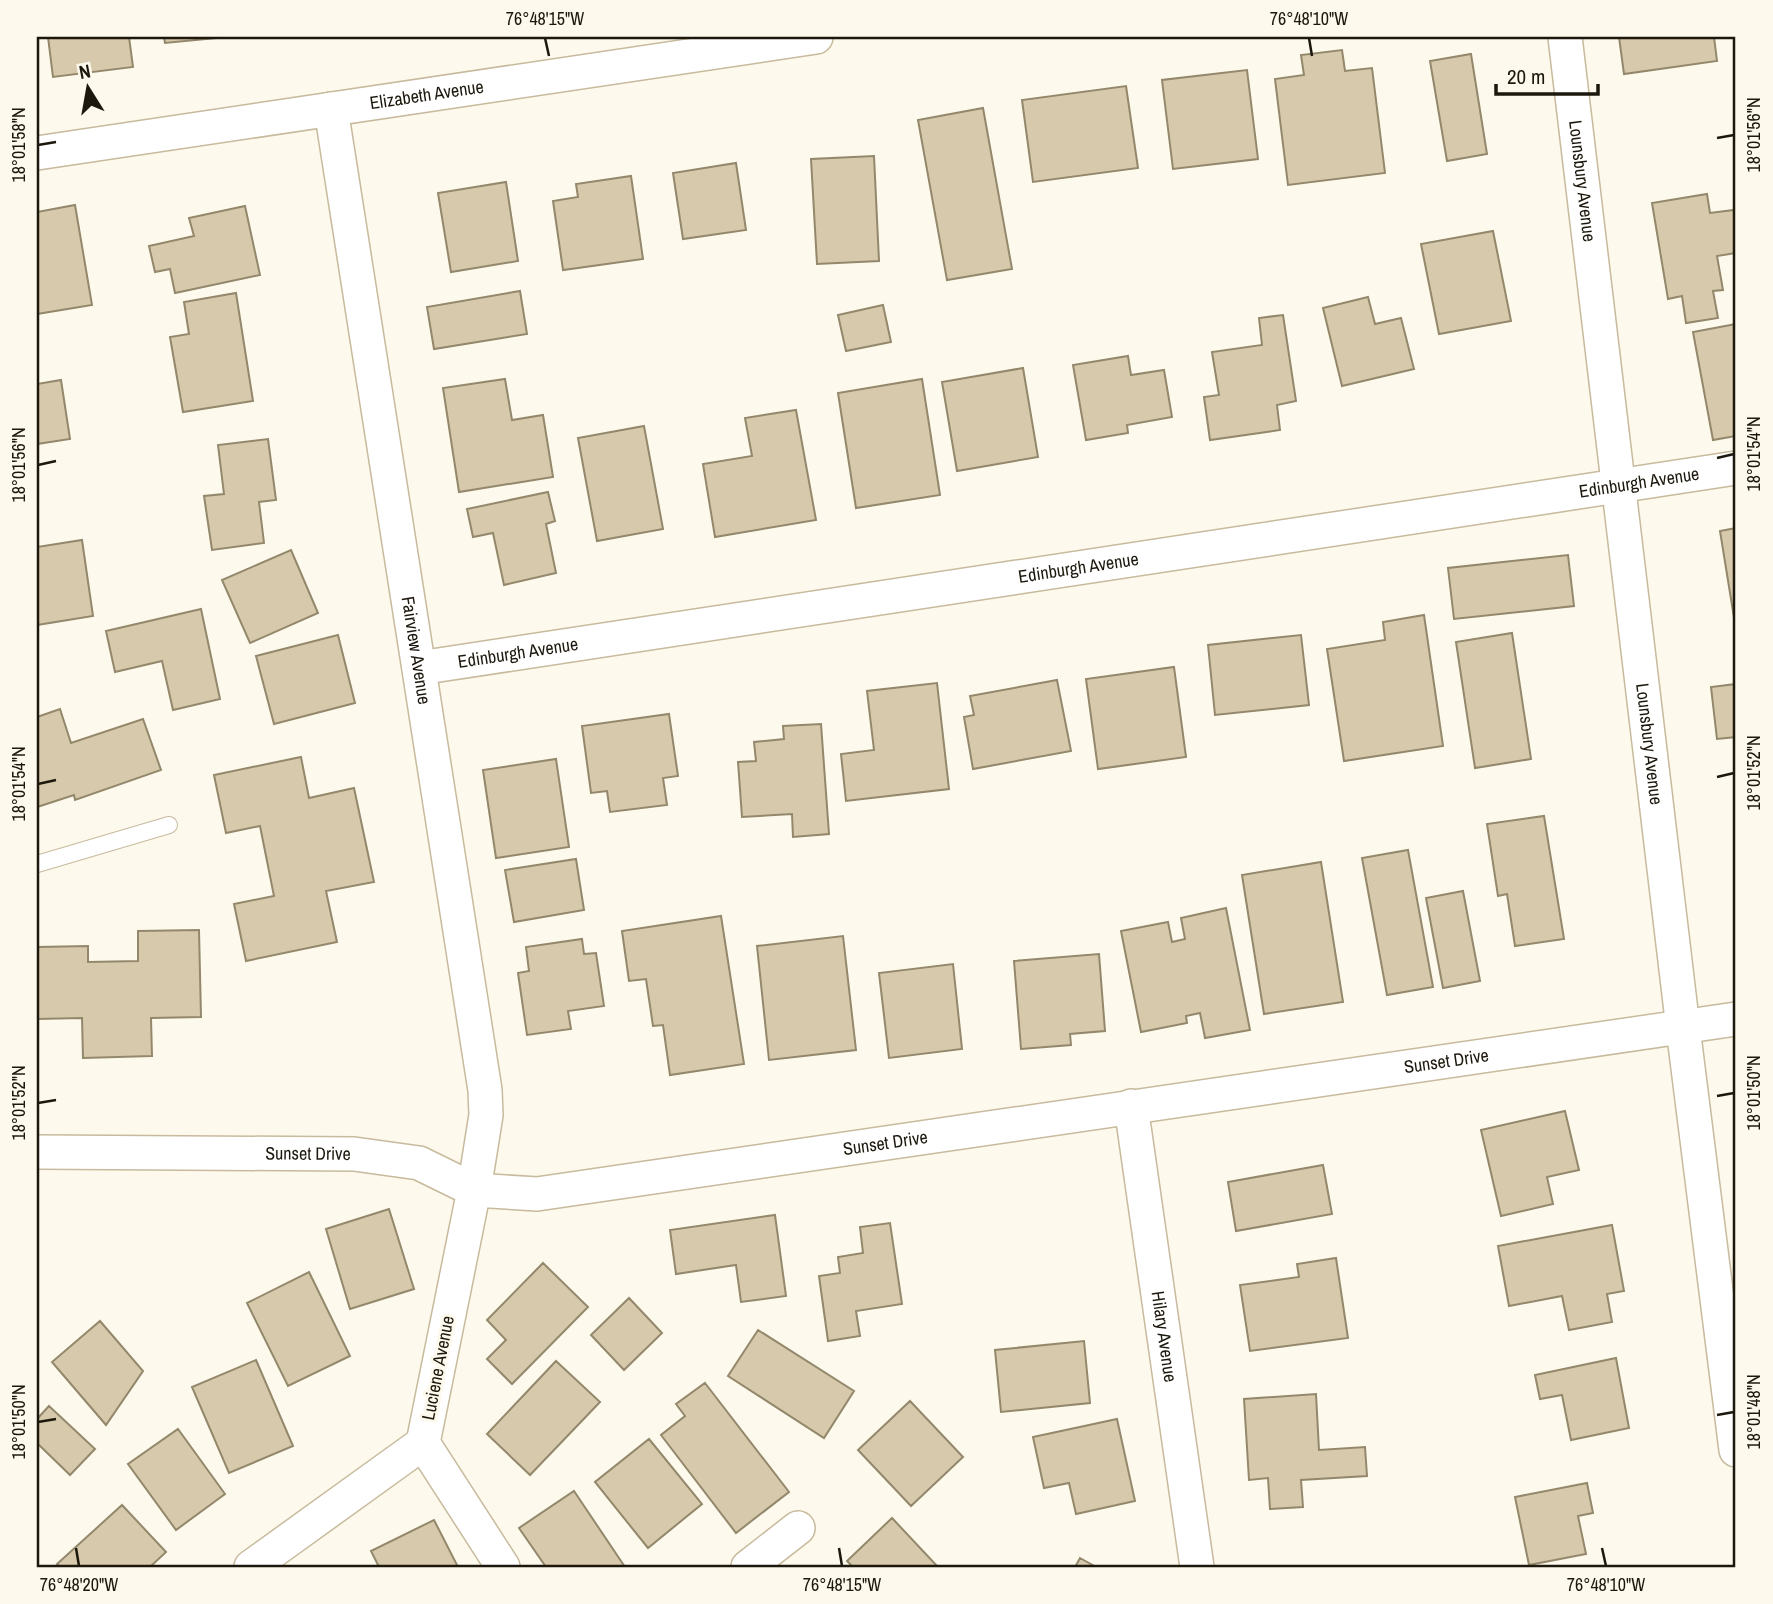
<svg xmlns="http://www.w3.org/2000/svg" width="1773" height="1604" font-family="'Archivo Narrow',sans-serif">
  <rect width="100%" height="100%" fill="#fef9ed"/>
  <path fill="#d7caac" stroke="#93886b" stroke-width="2" d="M48,37H129L133,67L53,77Z
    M164,37H227L165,43Z
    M1619,37H1714L1717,61L1624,74Z
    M1342,50L1345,71L1372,68L1385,173L1288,185L1275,79L1304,75L1301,55Z
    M1471,54L1487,154L1447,161L1430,61Z
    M1247,70L1258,159L1173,169L1162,80Z
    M1126,86L1138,168L1033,182L1022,100Z
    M983,108L1012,269L947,280L918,120Z
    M874,156L879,261L817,264L811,159Z
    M736,163L746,230L683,239L673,173Z
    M631,176L643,259L563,270L553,201L578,197L576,184Z
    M506,182L518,261L451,272L438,193Z
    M1707,194L1710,213L1734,210L1736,253L1717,256L1723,290L1713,291L1718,318L1686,323L1682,296L1668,299L1652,203Z
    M75,205L92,305L37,314V212Z
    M245,206L260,275L175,293L170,269L155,272L149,246L194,236L189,218Z
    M1493,231L1511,321L1439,334L1421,244Z
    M520,291L527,334L434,349L427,307Z
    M236,293L253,401L183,412L170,337L189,334L184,302Z
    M1368,297L1375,324L1401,318L1414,369L1342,386L1323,308Z
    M883,305L891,342L846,351L838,315Z
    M1283,315L1296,401L1277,405L1280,430L1210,440L1204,397L1219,395L1212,352L1262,345L1259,318Z
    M1736,324V436L1713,440L1693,332Z
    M1128,356L1131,375L1164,370L1172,417L1127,425L1128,433L1086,440L1073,365Z
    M1023,368L1038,457L957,471L942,382Z
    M505,379L512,420L543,415L553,477L459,492L443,388Z
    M922,379L940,495L856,508L838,393Z
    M61,380L70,439L37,444V384Z
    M796,410L816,520L715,537L703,464L752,456L745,418Z
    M644,426L663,529L597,541L578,438Z
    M268,439L276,500L259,502L264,543L212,550L204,496L224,494L218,445Z
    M548,492L555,521L546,524L556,573L504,585L493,533L473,537L467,509Z
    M1736,528V630L1720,531Z
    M82,540L93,616L37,625V547Z
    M291,550L318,613L250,643L222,580Z
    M1568,555L1574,606L1454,619L1448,568Z
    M201,609L220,699L173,710L162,661L115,672L106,631Z
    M1424,615L1443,746L1344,761L1327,649L1385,640L1383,622Z
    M1512,633L1531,759L1475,768L1456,642Z
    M338,635L355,703L274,724L256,656Z
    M1301,635L1309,705L1215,715L1208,645Z
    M1174,667L1186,757L1098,769L1086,679Z
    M1057,680L1071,751L973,769L964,717L974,715L970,696Z
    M937,683L949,789L846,801L841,754L874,750L867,691Z
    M1736,684V737L1717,739L1711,687Z
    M60,709L71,743L143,719L161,770L75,800L74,795L37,807V717Z
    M669,714L678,776L663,778L667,805L610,812L607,791L591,793L582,726Z
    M821,724L829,834L793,837L792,814L742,817L738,762L756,761L754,742L784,739L783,726Z
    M301,757L309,798L354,788L374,882L326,891L337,942L246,961L234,904L274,896L260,826L226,833L214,775Z
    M556,759L569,847L496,858L483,770Z
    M1544,816L1564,939L1515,946L1507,894L1498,896L1487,824Z
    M1408,850L1433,987L1387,995L1362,858Z
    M576,859L584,910L514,922L505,870Z
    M1321,862L1343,1002L1264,1014L1242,875Z
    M1463,891L1480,981L1443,988L1426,898Z
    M1226,908L1250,1030L1205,1038L1200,1013L1186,1016L1187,1023L1141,1032L1121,931L1168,922L1172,942L1185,939L1181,918Z
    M721,916L744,1064L670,1075L663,1025L653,1026L646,979L629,981L622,931Z
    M199,930L201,1017L151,1018L152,1056L83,1058L82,1018L37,1019V947L88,946V962L138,961V931Z
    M843,936L856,1050L769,1060L757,946Z
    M582,939L584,954L596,953L604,1006L568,1011L571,1029L527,1035L518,973L529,971L526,947Z
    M1099,954L1105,1031L1070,1034L1071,1045L1021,1049L1014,961Z
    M953,964L962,1049L889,1058L879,973Z
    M1565,1111L1579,1170L1547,1177L1553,1204L1501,1216L1481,1130Z
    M1323,1165L1332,1214L1236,1231L1228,1182Z
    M389,1209L414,1289L350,1309L326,1229Z
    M775,1215L786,1296L741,1302L736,1265L676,1274L670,1230Z
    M890,1223L902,1304L856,1311L860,1336L828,1341L819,1276L840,1273L838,1257L863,1253L860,1227Z
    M1612,1225L1624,1291L1607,1294L1612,1322L1569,1330L1562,1296L1509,1306L1498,1246Z
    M1336,1258L1348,1338L1250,1351L1240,1285L1299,1277L1297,1264Z
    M543,1263L588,1307L512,1384L487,1359L506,1340L487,1320Z
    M309,1272L350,1356L288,1386L247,1303Z
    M629,1298L662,1333L624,1370L591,1335Z
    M100,1321L143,1371L106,1425L52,1362Z
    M758,1330L854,1391L824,1438L728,1376Z
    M1084,1341L1090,1403L1001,1412L995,1350Z
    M1616,1358L1629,1428L1571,1440L1562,1395L1540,1399L1535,1375Z
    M256,1360L293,1446L229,1473L192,1387Z
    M556,1361L600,1402L530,1475L487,1434Z
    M705,1383L789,1492L736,1533L661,1435L685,1416L676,1404Z
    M1316,1394L1319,1450L1365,1447L1367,1476L1301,1480L1303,1507L1270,1509L1268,1478L1249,1480L1244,1399Z
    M910,1401L963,1457L911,1506L858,1450Z
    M49,1406L95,1449L70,1475L37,1443V1419Z
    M1117,1419L1135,1501L1076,1514L1069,1483L1044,1488L1033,1437Z
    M178,1429L225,1494L176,1530L128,1464Z
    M649,1439L702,1504L648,1548L595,1482Z
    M1587,1483L1593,1513L1578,1516L1586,1554L1529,1565L1515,1497Z
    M574,1491L625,1567H546L519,1528Z
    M122,1505L166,1552L150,1567H60L57,1564Z
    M892,1518L938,1567H853L847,1561Z
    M434,1520L458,1567H379L371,1551Z
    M1080,1558L1096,1567H1075Z"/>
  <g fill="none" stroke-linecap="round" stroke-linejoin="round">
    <defs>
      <path id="service" d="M37,864L169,825"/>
      <g id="minor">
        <path id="s1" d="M1565,37L1683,1028L1736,1450"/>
        <path id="s2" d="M331,109L485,1090L486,1115L474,1190L423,1443L503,1567"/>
        <path id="s3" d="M37,153L816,37"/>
        <path id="s4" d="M419,668L1736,468"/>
        <path id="s5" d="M1131,1106L1197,1567"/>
        <path id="s6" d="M37,1152L354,1154L419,1163L474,1190L537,1194L1736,1019"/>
        <path d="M251,1567L423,1443"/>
        <path d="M748,1567L798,1528"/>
      </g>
    </defs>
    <use href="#service" stroke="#c7ba9d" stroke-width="18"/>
    <use href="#minor" stroke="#c7ba9d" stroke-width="36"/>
    <use href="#service" stroke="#fff" stroke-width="16"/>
    <use href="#minor" stroke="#fff" stroke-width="33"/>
  </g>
  <path fill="none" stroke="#1d180d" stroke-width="2.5" d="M545,38L549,56M1309,38L1312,56M1717,138L1734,135M38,145L56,142M1717,458L1734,454M38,465L56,461M1717,777L1734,773M38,784L56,780M1717,1096L1734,1093M38,1103L56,1100M1717,1415L1734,1412M38,1422L56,1419M76,1548L79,1566M839,1548L842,1566M1602,1548L1606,1566"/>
  <g text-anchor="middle" stroke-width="6" stroke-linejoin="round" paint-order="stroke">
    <g font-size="18" fill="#1d180d" stroke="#fef9ed">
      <text dy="6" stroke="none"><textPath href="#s3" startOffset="394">Elizabeth Avenue</textPath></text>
      <text dy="6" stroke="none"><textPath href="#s1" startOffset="145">Lounsbury Avenue</textPath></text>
      <text dy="6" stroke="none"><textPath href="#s4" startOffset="1234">Edinburgh Avenue</textPath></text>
      <text dy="6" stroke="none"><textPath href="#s4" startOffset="667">Edinburgh Avenue</textPath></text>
      <text dy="6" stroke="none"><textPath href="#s2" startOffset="548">Fairview Avenue</textPath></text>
      <text dy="6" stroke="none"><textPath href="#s4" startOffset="100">Edinburgh Avenue</textPath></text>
      <text dy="6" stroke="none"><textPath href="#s1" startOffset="712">Lounsbury Avenue</textPath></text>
      <text dy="6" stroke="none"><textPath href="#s6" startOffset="1426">Sunset Drive</textPath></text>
      <text dy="6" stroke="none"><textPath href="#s6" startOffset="859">Sunset Drive</textPath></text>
      <text dy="6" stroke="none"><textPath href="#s6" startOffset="271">Sunset Drive</textPath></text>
      <text dy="6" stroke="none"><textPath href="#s5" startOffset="233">Hilary Avenue</textPath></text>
      <text transform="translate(438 1368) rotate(-79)" y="6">Luciene Avenue</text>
    </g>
  </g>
  <rect width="1773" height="1604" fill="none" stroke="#fef9ed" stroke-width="77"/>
  <g transform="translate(88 88) rotate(349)" stroke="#fef9ed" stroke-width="5" paint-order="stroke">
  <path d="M0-5L12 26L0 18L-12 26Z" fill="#1d180d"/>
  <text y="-10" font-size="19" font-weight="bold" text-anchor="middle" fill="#1d180d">N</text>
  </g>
  <path d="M1496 84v10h102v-10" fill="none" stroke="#1d180d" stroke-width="3.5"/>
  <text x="1507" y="84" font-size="21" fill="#1d180d" stroke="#fef9ed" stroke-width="5" paint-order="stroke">20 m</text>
  <rect x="38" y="38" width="1696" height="1528" fill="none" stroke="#1d180d" stroke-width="2.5"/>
  <g font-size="18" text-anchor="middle" fill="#1d180d">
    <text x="545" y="25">76°48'15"W</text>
    <text x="1309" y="25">76°48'10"W</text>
    <text transform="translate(1754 135) rotate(-90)" y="6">18°01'56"N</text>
    <text transform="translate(19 145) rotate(-90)" y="6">18°01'58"N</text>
    <text transform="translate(1754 454) rotate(-90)" y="6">18°01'54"N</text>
    <text transform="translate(19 465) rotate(-90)" y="6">18°01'56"N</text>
    <text transform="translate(1754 773) rotate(-90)" y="6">18°01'52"N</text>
    <text transform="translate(19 784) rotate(-90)" y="6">18°01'54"N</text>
    <text transform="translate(1754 1093) rotate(-90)" y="6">18°01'50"N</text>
    <text transform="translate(19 1103) rotate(-90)" y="6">18°01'52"N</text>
    <text transform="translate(1754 1412) rotate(-90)" y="6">18°01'48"N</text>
    <text transform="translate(19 1422) rotate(-90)" y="6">18°01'50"N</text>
    <text x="79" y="1591">76°48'20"W</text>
    <text x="842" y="1591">76°48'15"W</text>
    <text x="1606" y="1591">76°48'10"W</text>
  </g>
</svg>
